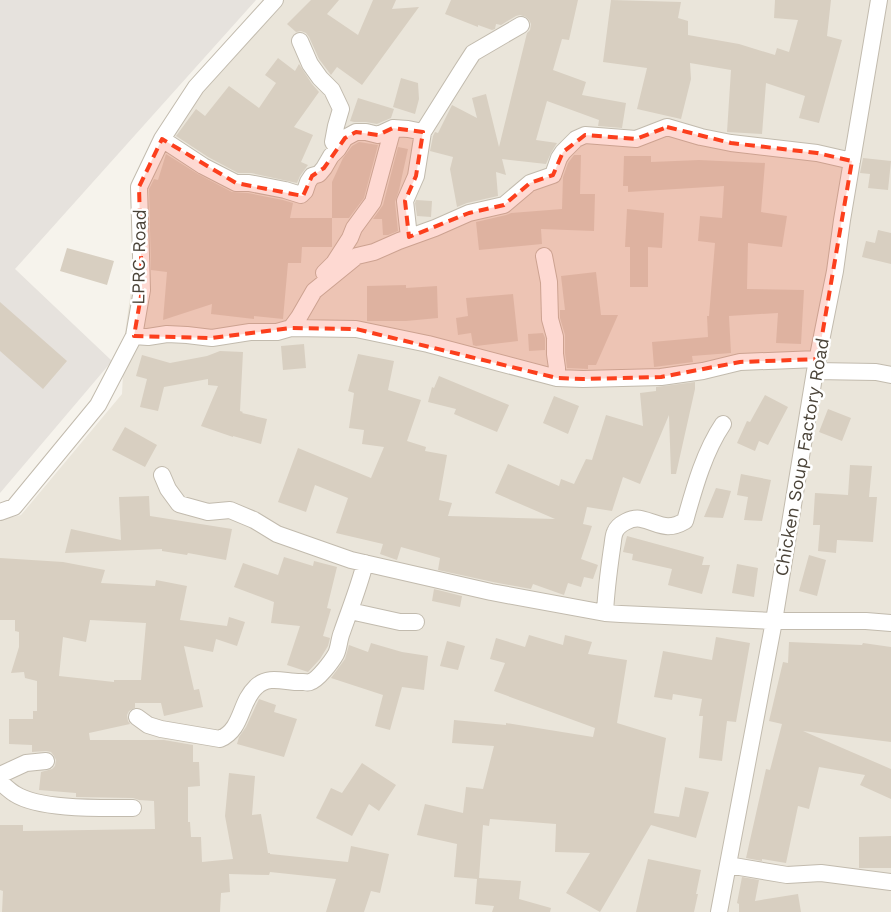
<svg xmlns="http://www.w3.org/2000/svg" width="891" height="912" font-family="'Work Sans',sans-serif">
  <rect width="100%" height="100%" fill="#f6f3ec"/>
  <path fill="#eae5da" d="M283,0H891V912H0V520L21,515L122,394L125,333L141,221L144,185L166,142L210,81Z"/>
  <path fill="#e6e2dd" d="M0,0H256L15,269L112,361L0,493Z"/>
  <path fill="#d8cfc1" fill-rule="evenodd" d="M311,0H339L327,14L358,35L373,0H396L392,9L419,7L362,85L337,67L331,75L319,59L309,37L306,33L301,31L296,32L287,24Z
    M451,0H578L569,40L562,39L553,70L586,82L582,95L626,103L622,128L598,126L599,120L547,101L536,140L557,143L551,153L546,164L502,159L506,175L496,172L498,196L467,203L457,207L450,169L453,157L430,151L433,136L435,132L438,133L452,105L477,118L472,98L486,94L499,147L527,33L530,30L531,24L529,20L526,17L520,15L516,16L501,25L496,24L495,29L492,30L478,25V27L445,14Z
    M611,0L681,2L678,18L688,21V35L739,44L775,55L777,48L789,52L798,20L774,18L775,0H831L827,36L842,40L819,123L799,118L805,96L766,83L762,134L727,132L731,70L690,63L691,79L681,119L637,109L647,68L603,62Z
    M278,58L295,71L299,64L312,84L319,92L294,127L313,135L301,162L308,165L300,176L297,183L251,173H238L208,157L176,136L196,109L205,116L229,86L259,108L276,83L265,75Z
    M401,78L418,83L419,99L415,114L393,107Z
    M358,98L394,109L391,118L377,124L366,122H354L350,121Z
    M359,142L378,145L364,198L349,218H332V182L343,158L352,146Z
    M398,147L408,149L399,190L395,202L398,231L388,235H383L382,219H373L383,205Z
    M166,154L198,174L232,192L248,193L283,200L293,203L290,218H332V247H302L301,263H288L283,319L254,316V319L211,314L212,304L163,320L167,272L151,270L149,189L154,179L158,180Z
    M574,155H581L580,194H595L594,231L541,229L542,244L479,250L476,222L506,215L511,213L562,209L563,177L568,163Z
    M624,156H651V162L699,160L765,163L761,212L787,216L782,247L748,243L747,289L804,290L801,344L776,343L778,313L729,316L731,353L692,356L693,362L654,367L652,342L708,337L707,316H709L715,243L698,241L700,216L722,218L724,186L628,192V186H623Z
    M863,158L891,161L888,190L868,188L870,174L860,173Z
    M416,200L432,201L431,217L417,216L415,203Z
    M627,209L664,213L662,248L648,247V287H630V247H625Z
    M878,230L891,233V264L862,257L866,241L875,243Z
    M67,248L114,261L107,285L60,271Z
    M596,272L601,315H618L596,365H588V369L567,368L565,353V335L560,318V310H565L561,276Z
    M406,285V288L437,286L438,318L406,321H367V286Z
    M513,294L518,341L476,346L473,345L471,333L458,335L456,318L468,316L466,298Z
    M0,302L67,361L43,389L0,351Z
    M543,333L545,338V350L529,351L528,334Z
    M304,344L306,368L283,370L281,346Z
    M220,351L243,352L240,411L243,412L242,413L267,419L261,444L233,436V437L201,426L218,386L208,385V379L164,387L158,411L140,407L147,379L136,376L142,355L170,363L207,356Z
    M358,354L394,361L388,390L421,400L407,441L426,447L425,451L447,455L439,500L452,503L448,516L555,519L495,493L508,464L559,486L561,479L574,484L586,459L592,460L606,415L643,426L640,393L656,391V387L695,382V389L676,474H671L669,415L640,484L623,477L612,511L587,507L583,524L592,526L581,559L598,565L593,579L584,577L581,587L568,583L564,595L533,584L531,589L493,582L438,570L440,558L401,547L397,560L380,554L383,544L336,533L348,498L315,485L306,512L278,502L298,448L371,478L384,447L362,444L364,430L349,428L354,393L348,391Z
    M439,376L509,405L497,432L454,414L456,409L428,402L432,387L434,388Z
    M765,395L788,407L768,445L759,441L755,451L737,443L747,421L750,422Z
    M554,396L579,406L568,434L543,423Z
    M828,409L851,418L842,441L819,432Z
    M125,427L157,445L145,467L112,450Z
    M850,465L872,466L869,497H877L873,542L837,540L836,553L818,551L820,525H813L815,493L848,495Z
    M741,474L771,480L762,521L744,520L748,497L737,495Z
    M716,488L731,491L723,518L704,517Z
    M149,496L150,516L232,529L226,560L188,553L187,555L162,551V549L65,553L71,529L121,540L119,497Z
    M627,536L704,557L702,565H710L702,594L668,585L672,569L632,560L633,554L623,552Z
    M809,555L826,560L817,596L799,591Z
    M284,557L313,566L314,561L337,567L327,608L331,609L323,636L330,638L328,646L320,659L308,672L287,665L300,626L271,623L274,602L234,587L243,563L278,575Z
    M0,558L63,562L105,570L101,583L155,586L156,580L187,586L180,620L227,626L229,617L245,622L237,646L216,639L213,652L184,646L194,690L199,689L203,707L164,716L161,703H135V708L129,711L127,715L128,721L130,724L89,733L90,740H164L193,745V762H199L200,786L188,787V822H190L191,837H201L202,862L233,859L225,816L229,773L255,776L252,815L261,814L268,853H270V854L348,862L351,846L389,854L380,893L371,891L364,912H326L336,879L270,872L269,875L229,874L230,892L221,893L220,912H2L3,891L0,890V825H23V831L155,829L154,801L139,800L133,798L76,797V793L39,790L41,772L52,769L55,766L56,760L54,756L51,752L46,751L32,752V745L9,744V719H33V711H37V681L25,678L24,672L11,673L19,647V632L15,631V620H0ZM90,620L146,623L141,680H114V682L59,676L63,637L86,642Z
    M737,564L758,568L754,597L732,593Z
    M434,589L462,596L460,607L432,601Z
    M529,635L563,645L565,635L592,642L588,654L627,660L617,723L666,738L654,813L679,817L685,787L709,792L696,838L651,825L600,912L566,893L590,853L555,852L556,824L490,819L489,826L483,825L479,878L521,881L519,899L551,908L550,912H492L494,906L475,904L477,879L454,877L457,844L417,835L425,804L463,813L466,787L483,789L494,746L452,743L454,720L506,725V723L593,737L595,728L494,691L505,663L490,659L496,638L525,647Z
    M716,637L750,643L736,722L727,721L722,761L699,758L703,716H699L702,699L673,694L672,700L654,697L663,651L712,660Z
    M447,641L465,646L458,670L440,666Z
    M789,642L862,645L863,643L891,647V742L803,731L891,769V799L860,785L865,775L819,767L809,809L798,806L786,863L762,859V861L746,858L766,769L770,770L782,724L769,721L783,662L788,663Z
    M371,643L402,652L428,656L424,690L402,687L390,730L375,726L383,695L331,678L345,659L349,645L368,652Z
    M259,699L276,705L274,712L297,719L284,757L237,744L239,737L246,727Z
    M362,763L396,785L379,811L369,804L352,836L316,818L331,788L342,793Z
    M891,836V868H859V837Z
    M648,859L701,870L696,894H698L694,912H636Z
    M742,877L759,880L755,901L798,894L801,912H739V904L737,903Z"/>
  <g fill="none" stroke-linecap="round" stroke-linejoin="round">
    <defs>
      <path id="street" d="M300,41L310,64L320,78L332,90L341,109L336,126L333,142L338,149
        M162,139L203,166L236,183H249L285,190L301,195L305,191L308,182L312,176L319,174L324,168L331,156L338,149L345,138L356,132H366L378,135L393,128L408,129L423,132
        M409,237L405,201L416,176L423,132L462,70L473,53L521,25
        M544,256L549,282L550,319L555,337V354L557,368V378
        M324,273L334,263L350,238L354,228L373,202L393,128
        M291,328L356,329L428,344L557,378L583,379L661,377L703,371L740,362L818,359
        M134,336L148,337L167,334L187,335L212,338L250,332H277L291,328L299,317L314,291L357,256L374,252L399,241L435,228L469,213L504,205L530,183L553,175L559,158L563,152L576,139L585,135L636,139L667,127L701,137L731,143L817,153L852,161
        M815,371L876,372L891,375
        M162,475L168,489L179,504L208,512L230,510L254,520L277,534L351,560L491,592L605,613L621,614L774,621H866L891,623
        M0,512L14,507L98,405L134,336L142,290L139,187L162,139L196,87L275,0
        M350,611L400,622H416
        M605,613C606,591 609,569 612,548C613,543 613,536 615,532C618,524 632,517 641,519C659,523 666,532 685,521C694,489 704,452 723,424
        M137,717L148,725L161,729L220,739C243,729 239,703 256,687C269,674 286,683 303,682C305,682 308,683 310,682C318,680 332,661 336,654C339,648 339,639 342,632C350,609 359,587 365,563
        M0,775L26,763L46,761
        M0,782C5,786 10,791 15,794C40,810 102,808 133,808
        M728,865L787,875L821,873L891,882
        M719,912L774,621L815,371L835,271L842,220L879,0"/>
    </defs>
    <use href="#street" stroke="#c2bbae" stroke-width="18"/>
    <use href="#street" stroke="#fff" stroke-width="16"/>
  </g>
  <path fill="#fc3f1d" fill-opacity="0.2" stroke="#fc3f1d" stroke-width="4" stroke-dasharray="10 6" stroke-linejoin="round" d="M667,127L731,143L817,153L852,161L818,359L740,362L661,377L583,379L557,378L356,329L291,328L212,338L134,336L142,290L139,187L162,139L236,183L303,196L312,176L324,168L345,138L356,132L378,135L393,128L423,132L416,176L405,201L409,237L469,213L504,205L530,183L553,175L563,152L585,135L636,139Z"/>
  <g text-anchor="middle" stroke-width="5" stroke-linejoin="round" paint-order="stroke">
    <g font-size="18" fill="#4b4439" stroke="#fff">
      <text transform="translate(139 257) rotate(-89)" y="6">LPRC Road</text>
      <text transform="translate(802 457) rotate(-80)" y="6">Chicken Soup Factory Road</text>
    </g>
  </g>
</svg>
